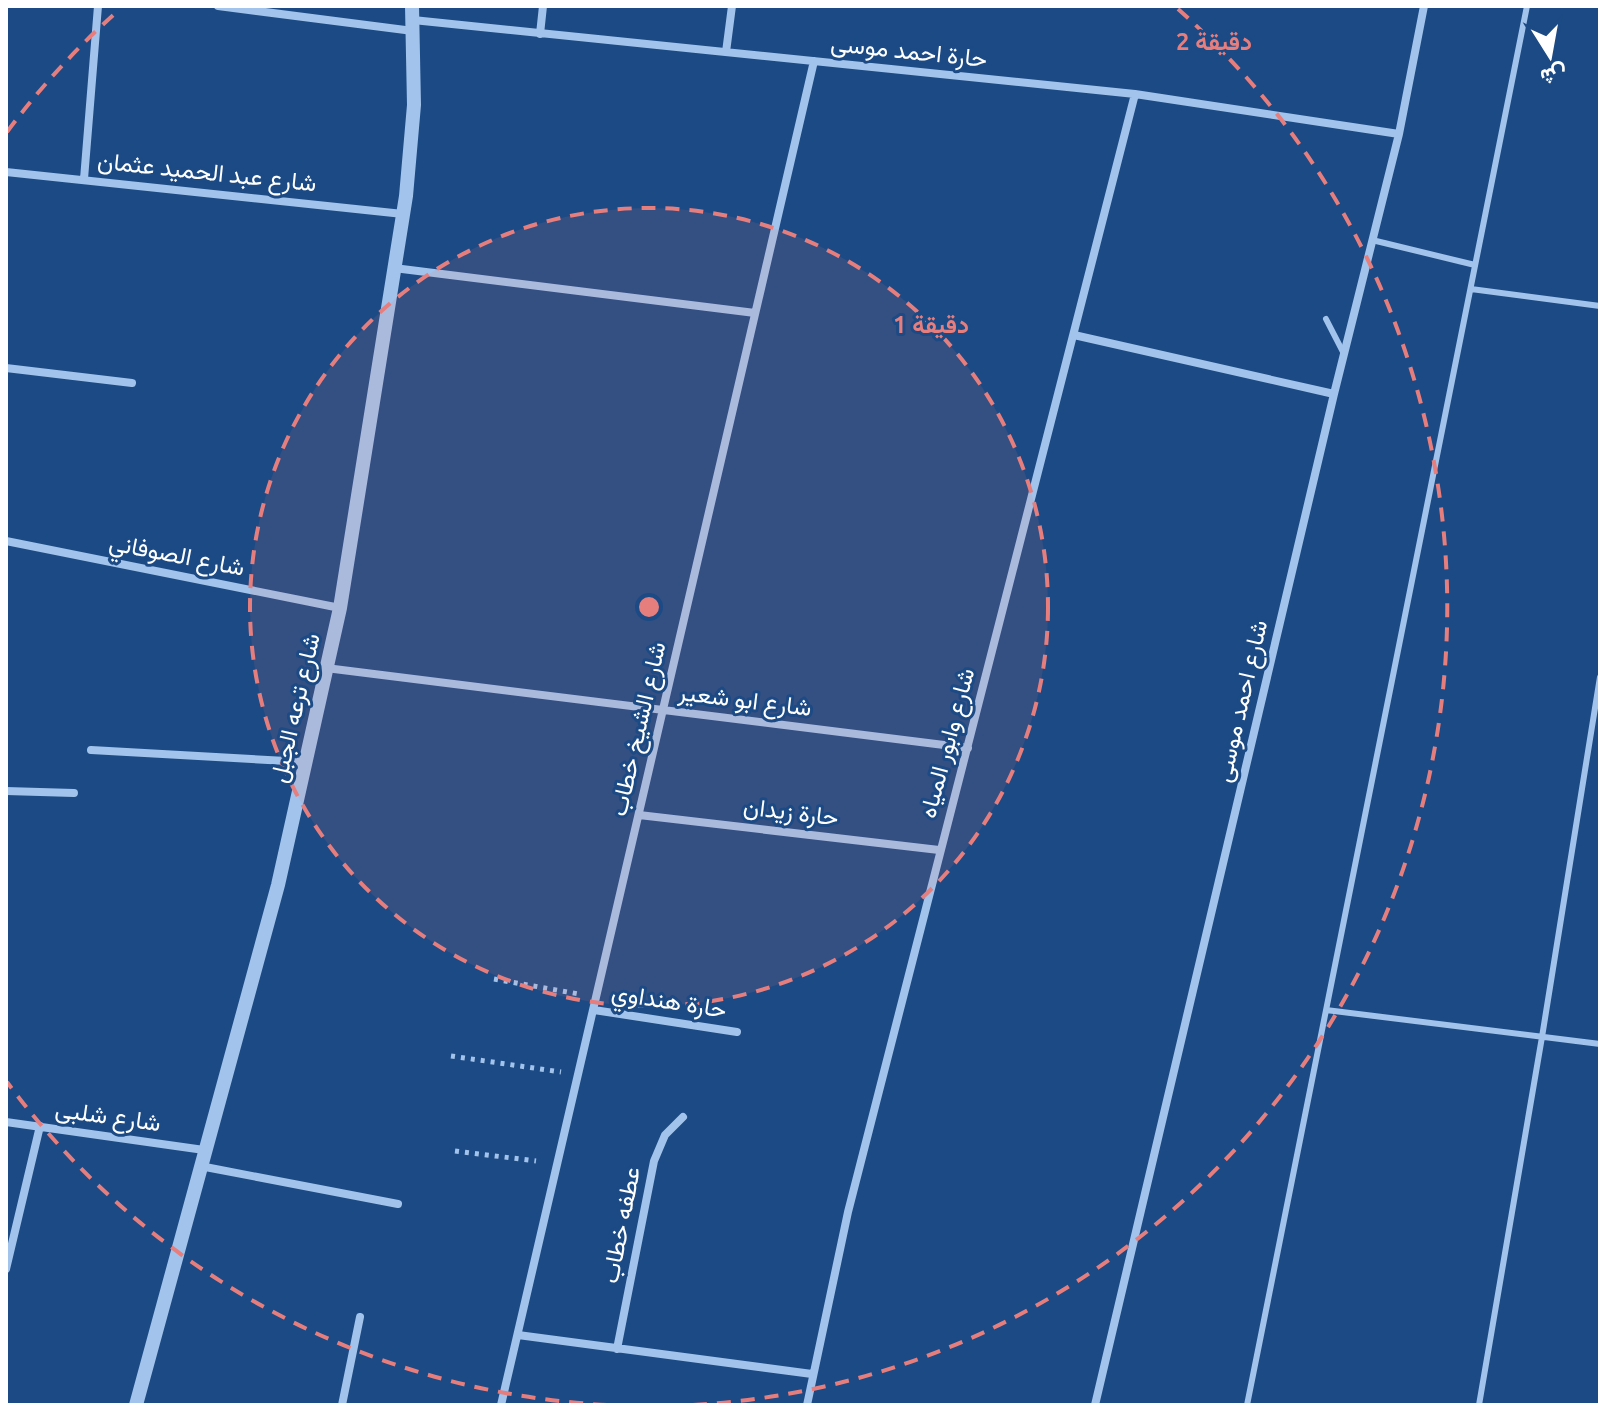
<svg xmlns="http://www.w3.org/2000/svg" width="1606" height="1411" font-family="Ubuntu,Vazirmatn,sans-serif">
  <rect width="100%" height="100%" fill="#1c4a84"/>
  <g fill="none" stroke-linecap="round" stroke-linejoin="round">
    <path stroke="#a2c3eb" stroke-width="5" stroke-dasharray="4 6" stroke-linecap="butt" d="M494,979L579,994
      M451,1056L561,1072
      M455,1151L536,1161"/>
    <path stroke="#a2c3eb" stroke-width="6" d="M1372,240L1475,265
      M1471,289L1600,306
      M1326,319L1344,354
      M1326,1010L1600,1044
      M1247,1405L1527,6
      M1479,1405L1542,1037L1600,677"/>
    <path stroke="#a2c3eb" stroke-width="8" d="M218,6L413,31
      M413,20L1135,94L1399,134
      M540,34L543,6
      M726,52L732,6
      M6,172L403,214
      M84,179L98,6
      M394,268L755,313
      M1074,335L1334,394
      M6,368L132,383
      M6,541L340,608
      M326,668L968,748
      M91,750L305,762
      M6,791L74,793
      M639,815L939,850
      M594,1010L737,1032
      M6,1122L204,1150
      M200,1166L398,1204
      M6,1269L40,1126
      M518,1335L812,1374
      M617,1349L654,1161L665,1135L683,1117
      M342,1405L360,1317
      M501,1405L814,61
      M807,1405L848,1212L1135,94
      M1095,1405L1334,394L1399,134L1424,6"/>
    <path stroke="#a2c3eb" stroke-width="14" d="M136,1405L278,885L340,608L406,196L414,105L412,6"/>
  </g>
  <circle cx="649" cy="607" r="399" fill="#e67e7e" fill-opacity=".12"/>
  <g fill="none" stroke="#e67e7e" stroke-width="4" stroke-dasharray="14 10">
    <circle cx="649" cy="607" r="399"/>
    <path d="M607 1405A799 799 0 0 1 7 1082M7 132A799 799 0 0 1 120 9M1178 9A799 799 0 0 1 691 1405"/>
  </g>
  <g text-anchor="middle" stroke-width="6" stroke-linejoin="round" paint-order="stroke">
    <g font-size="24" fill="#fff" stroke="#1c4a84">
      <text transform="translate(909 51) rotate(6)" y="8">حارة احمد موسى</text>
      <text transform="translate(207 172) rotate(6)" y="8">شارع عبد الحميد عثمان</text>
      <text transform="translate(177 555) rotate(11)" y="8">شارع الصوفاني</text>
      <text transform="translate(745 700) rotate(7)" y="8">شارع ابو شعير</text>
      <text transform="translate(1241 701) rotate(-77)" y="8">شارع احمد موسى</text>
      <text transform="translate(295 708) rotate(-77)" y="8">شارع ترعه الجبل</text>
      <text transform="translate(638 729) rotate(-77)" y="8">شارع الشيخ خطاب</text>
      <text transform="translate(947 743) rotate(-75)" y="8">شارع وابور المياه</text>
      <text transform="translate(791 812) rotate(7)" y="8">حارة زيدان</text>
      <text transform="translate(669 1001) rotate(9)" y="8">حارة هنداوي</text>
      <text transform="translate(108 1116) rotate(8)" y="8">شارع شلبى</text>
      <text transform="translate(621 1225) rotate(-79)" y="8">عطفه خطاب</text>
    </g>
  </g>
  <circle cx="649" cy="607" r="12" fill="#e67e7e" stroke="#1c4a84" stroke-width="4"/>
  <g font-size="24" text-anchor="middle" font-weight="bold" fill="#e67e7e" stroke="#1c4a84" stroke-width="6" stroke-linejoin="round" paint-order="stroke">
    <text x="1214" y="50">2 دقيقة</text>
    <text x="931" y="333">1 دقيقة</text>
  </g>
  <rect width="1606" height="1411" fill="none" stroke="#ffffff" stroke-width="16"/>
  <g transform="translate(1550 56) rotate(169)" stroke="#1c4a84" stroke-width="6" paint-order="stroke">
  <path d="M0-6L14 30L0 20L-14 30Z" fill="#ffffff"/>
  <text y="-12" font-size="22" font-weight="bold" text-anchor="middle" fill="#ffffff">ش</text>
  </g>
</svg>
